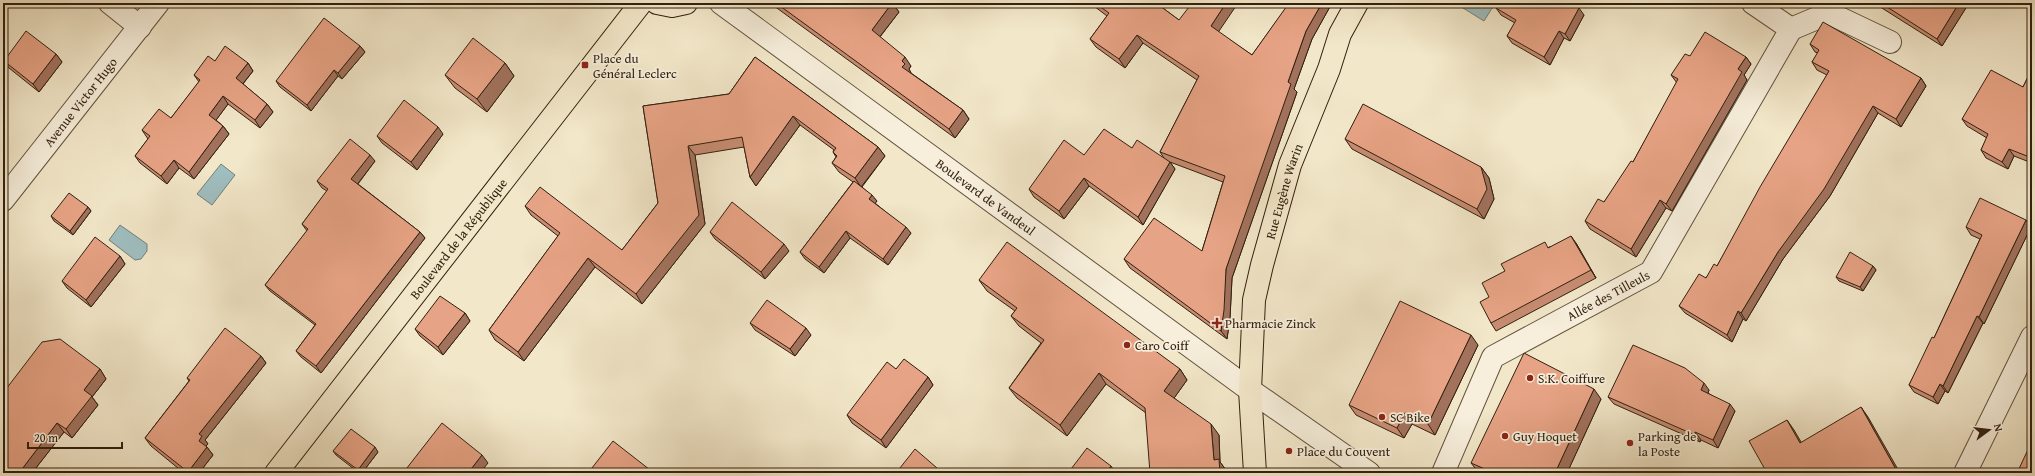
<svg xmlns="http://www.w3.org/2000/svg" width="2035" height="476" font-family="'Gentium Book Plus',serif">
  <rect width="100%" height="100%" fill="#f2e7c9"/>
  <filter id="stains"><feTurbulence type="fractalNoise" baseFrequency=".005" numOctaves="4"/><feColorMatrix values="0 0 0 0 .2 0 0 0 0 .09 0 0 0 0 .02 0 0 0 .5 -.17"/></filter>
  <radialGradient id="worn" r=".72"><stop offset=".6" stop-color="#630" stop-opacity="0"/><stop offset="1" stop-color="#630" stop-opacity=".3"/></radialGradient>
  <path fill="#9fbec0" stroke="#737f79" d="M1455,3H1490L1494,5L1484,21Z
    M221,164L235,175L212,205L197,194Z
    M120,225L147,244V251L141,259L135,260L109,240Z"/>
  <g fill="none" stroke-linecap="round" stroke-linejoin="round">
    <defs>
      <g id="street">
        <path d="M110,3L140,27"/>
        <path id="s1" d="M721,3L1250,390L1369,473"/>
        <path d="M1791,29L1829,13L1890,42"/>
        <path id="s2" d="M3,200L158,3"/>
        <path id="s3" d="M1443,473L1493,357L1651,272L1791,29L1753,3"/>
        <path d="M1965,473L2032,337"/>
      </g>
      <g id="primary">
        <path d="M657,3L672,6L686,3"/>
        <path id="s4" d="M276,473L641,3"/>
        <path id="s5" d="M1255,473L1250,390L1254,300L1262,265L1290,165L1329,69L1340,34L1357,3"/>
      </g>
    </defs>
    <use href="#street" stroke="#61523e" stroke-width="24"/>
    <use href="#primary" stroke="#31200f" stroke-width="24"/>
    <use href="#street" stroke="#f7efdc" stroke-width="22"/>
    <use href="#primary" stroke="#f2e7c9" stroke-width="22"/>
  </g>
  <path fill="#c78c72" stroke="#31200f" d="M770,3H892L899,12L880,37L911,66L909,69L911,73L963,110L969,119L955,138Z
    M1090,3H1156L1179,20L1218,32L1252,55L1289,4L1288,3H1332L1312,39L1294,89L1297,92L1232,278L1230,318L1227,339L1130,268L1124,259L1202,251L1223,182L1170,162L1175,169L1143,225L1089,186L1064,219L1034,197L1029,189L1084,155L1132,148L1164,158L1160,152L1197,80L1143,43L1125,68L1096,47L1090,39L1107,16Z
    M1874,3H1969L1942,46Z
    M1496,8L1584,15L1570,41L1564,38L1550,65L1512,43L1507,36L1515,23L1501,15Z
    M1810,44L1921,78L1926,86L1901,127L1878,113L1830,196L1783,259L1746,321L1743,319L1732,342L1685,313L1679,306L1717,266L1827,75L1817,70L1812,62L1818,53L1815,52Z
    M360,46L365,52L342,79L338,76L311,111L280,87L276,81Z
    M56,54L62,62L39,92L9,68L4,61Z
    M1690,56L1746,57L1751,64L1744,75L1747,80L1672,211L1666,208L1636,257L1590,229L1585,221L1604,202L1633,162L1677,83L1671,75Z
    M755,57L878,147L885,156L862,187L877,201L875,203L911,233L888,265L850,238L824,273L805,259L800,252L853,182L839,172L832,163L836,157L833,152L834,150L800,125L756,186L750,177L744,147L695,155L705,224L642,304L595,267L524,361L495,340L489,330L558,236L531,215L525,206L622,250L658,203L643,106L729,94Z
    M215,61L248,63L253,71L243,84L267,104L273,112L260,128L228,104L216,120L223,126L229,134L194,179L179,168L167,184L140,163L135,156L148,139L142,130L171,118L199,82L194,75Z
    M505,63L514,76L487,112L455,88L445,75Z
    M2032,69V163L2014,156L2008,169L1986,158L1981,150L1987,138L1967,126L1962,119L2023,87Z
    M443,134L417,170L382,143L377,136Z
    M1345,139L1481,167L1489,178L1494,199L1484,219L1352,149Z
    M375,161L358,184L420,232L425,238L321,373L301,357L296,351L315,325L270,291L265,285L307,231L302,224L327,191L322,188L317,181Z
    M88,207L91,211L73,235L54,221L51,216Z
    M1966,227H2031L1984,324L1983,323L1948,393L1945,391L1938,404L1914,392L1909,385L1934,338L1980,239L1971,235Z
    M710,232L789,251L765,279L715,239Z
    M1576,243L1596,278L1496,331L1491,323L1489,297L1549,247Z
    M120,256L125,264L91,307L67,288L62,281Z
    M1873,266L1876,270L1863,291L1839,281L1836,277Z
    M979,280L1180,369L1187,380L1174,398L1219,435L1220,462L1226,470L1146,413L1106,384L1067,436L1017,398L1009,388L1041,343L1019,326L1011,316L1015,311L987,291Z
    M465,313L470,321L443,355L420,336L415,329Z
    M750,323L811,335L795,356L755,330Z
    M1478,345L1435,435L1412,424L1404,438L1356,415L1349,405Z
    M261,356L266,363L205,440L208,444L206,446L213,455L199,473H184L151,446L145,438L189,381L187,378Z
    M100,369L106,379L92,397L98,405L72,438L64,432L32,473H3Z
    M896,369L928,377L933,385L886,448L852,423L847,415Z
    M1709,390L1708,393L1735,411L1718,448L1701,440L1700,442L1614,404L1608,397Z
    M1601,399L1567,473H1479L1471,463Z
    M333,451L378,452L362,473H359L336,455Z"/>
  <path fill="#a2725d" stroke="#31200f" d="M892,3L899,12L878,39L872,30Z
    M1226,3H1238L1217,34L1211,26Z
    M1322,3H1332L1312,39L1294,89L1297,92L1232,278L1230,318L1227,339L1221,331L1226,269L1288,82L1306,31Z
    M1959,3H1969L1942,46L1937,39Z
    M1579,8L1584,15L1570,41L1565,34Z
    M1559,31L1564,38L1550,65L1544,57Z
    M1137,35L1143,43L1125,68L1119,59Z
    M360,46L365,52L342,79L338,73Z
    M56,54L62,62L39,92L33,84Z
    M905,57L911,66L909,69L911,73L909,76L902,67V61Z
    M1746,57L1751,64L1744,75L1747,80L1672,211L1666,204L1738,69Z
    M248,63L253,71L241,86L236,78Z
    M505,63L514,76L487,112L477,99Z
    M334,70L338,76L311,111L307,105Z
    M1921,78L1926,86L1901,127L1896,119Z
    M223,96L228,104L214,123L209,115Z
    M267,104L273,112L260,128L255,120Z
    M1873,106L1878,113L1830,196L1783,259L1746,321L1741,313L1778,252Z
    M963,110L969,119L955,138L949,129Z
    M793,116L800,125L756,186L750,177Z
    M223,126L229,134L194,179L189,172Z
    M438,127L443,134L417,170L411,162Z
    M3,130L6,135L3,139Z
    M688,146L695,155L705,224L642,304L636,294Z
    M878,147L885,156L861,187L855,178Z
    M2009,149L2014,156L2008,169L2002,162Z
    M370,155L375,161L356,186L351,179Z
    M174,160L179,168L167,184L161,176Z
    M1170,162L1175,169L1143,225L1138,217Z
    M1481,167L1489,178L1494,199L1484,219L1477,209Z
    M1084,178L1089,186L1064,219L1059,211Z
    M872,195L877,201L874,205L869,199Z
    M1660,200L1666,208L1636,257L1631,249Z
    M88,207L91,211L73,235L70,231Z
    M2026,220L2031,227L1984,324L1979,317Z
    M906,227L911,233L888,265L883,259Z
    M846,231L850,238L824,273L819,267Z
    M420,232L425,238L321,373L316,366Z
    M1571,236L1576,243L1596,278L1591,270Z
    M784,244L789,251L765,279L761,272Z
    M120,256L125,264L91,307L86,300Z
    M588,258L595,267L524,361L518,352Z
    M1873,266L1876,270L1863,291L1860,287Z
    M1738,311L1743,319L1732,342L1727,335Z
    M465,313L470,321L443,355L438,347Z
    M1977,316L1983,323L1948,393L1943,386Z
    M806,328L811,335L795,356L790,349Z
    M1471,335L1478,345L1435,435L1428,424Z
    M261,356L266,363L205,440L208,444L204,448L199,441V434Z
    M100,369L106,379L92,397L98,405L72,438L66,429L84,390Z
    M1180,369L1187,380L1172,401L1164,391Z
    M1099,373L1106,384L1067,436L1060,425Z
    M928,377L933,385L886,448L881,440Z
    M1704,383L1709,390L1706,397L1701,390Z
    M1940,384L1945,391L1938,404L1933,397Z
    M1594,389L1601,399L1567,473H1555Z
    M1730,404L1735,411L1718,448L1713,440Z
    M1861,407L1868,417L1900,473H1898Z
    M1405,413L1412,424L1404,438L1397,428Z
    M1787,420L1794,430L1807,452L1800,443Z
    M57,423L64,432L32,473H19Z
    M1211,424L1219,435L1220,462L1226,470V473H1220L1214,460Z
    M1695,432L1701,440L1700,442L1695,435Z
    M207,447L213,455L199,473H188V472Z
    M375,447L378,452L362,473H360L358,470Z
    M482,455L488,463L480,473H468Z
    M1111,466L1116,473H1106Z
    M937,468L940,472V473H933Z"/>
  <path fill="#e7a385" stroke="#31200f" d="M776,3H892L872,30L905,57L902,61L905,64L902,67L963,110L949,129Z
    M1095,3H1156L1179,20L1192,3H1226L1211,26L1252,55L1289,3H1322L1306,31L1288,82L1291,84L1226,269L1224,310L1221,331L1124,259L1154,218L1202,251L1225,176L1160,152L1199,76L1137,35L1119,59L1090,39L1109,13Z
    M1498,3H1571L1579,8L1565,34L1559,31L1544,57L1507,36L1516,20L1496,8Z
    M1881,3H1959L1937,39Z
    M324,18L360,46L338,73L334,70L307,105L276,81Z
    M1823,22L1921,78L1896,119L1873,106L1824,189L1778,252L1741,313L1738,311L1727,335L1679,306L1699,274L1706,278L1714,264L1717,266L1760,187L1829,71L1812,62L1819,50L1810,44Z
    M26,31L56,54L33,84L4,61Z
    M1705,32L1746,57L1738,69L1742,72L1666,204L1660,200L1631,249L1585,221L1598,199L1604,202L1631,161L1633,162L1678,79L1671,75L1685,54L1690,56Z
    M473,38L505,63L477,99L445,75Z
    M225,46L248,63L236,78L267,104L255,120L223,96L209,115L223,126L189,172L174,160L161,176L135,156L150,136L142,130L159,109L171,118L200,80L194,75L208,56L215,61Z
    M755,57L878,147L855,178L832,163L837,156L833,152L836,148L793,116L750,177L742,137L688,146L699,215L636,294L588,258L518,352L489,330L560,233L525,206L540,187L622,250L658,203L643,106L729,94Z
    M2032,69V158L2009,149L2002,162L1981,150L1988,134L1962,119L1991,70L2023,87Z
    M404,100L438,127L411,162L377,136Z
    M1363,104L1481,167L1487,189L1477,209L1345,139Z
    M1104,129L1132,148L1137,140L1170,162L1138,217L1084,178L1059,211L1029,189L1064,140L1084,155Z
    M350,139L370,155L351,179L420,232L316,366L296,351L316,324L265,285L308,229L302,224L328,189L317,181Z
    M854,181L872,195L869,199L906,227L883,259L846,231L819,267L800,252Z
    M69,193L88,207L70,231L51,216Z
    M1980,198L2026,220L1979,317L1977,316L1943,386L1940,384L1933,397L1909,385L1932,337L1934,338L1982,235L1966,227Z
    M732,202L784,244L761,272L710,232Z
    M1571,236L1591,270L1491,323L1480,302L1489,297L1482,283L1505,271L1501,264L1545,242L1548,248Z
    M95,237L120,256L86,300L62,281Z
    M1007,242L1180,369L1164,391L1211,424L1214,460L1219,459L1220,473H1150L1145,408L1099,373L1060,425L1009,388L1044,340L1011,316L1017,308L979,280Z
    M1850,252L1873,266L1860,287L1836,277Z
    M440,296L465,313L438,347L415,329Z
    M767,300L806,328L790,349L750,323Z
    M1400,301L1471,335L1428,424L1405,413L1397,428L1349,405Z
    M225,328L261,356L199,434L202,436L199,441L207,447L188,472L145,438L190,380L187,378Z
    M60,339L100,369L84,390L92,396L66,429L57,423L19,473H3V393L42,342Z
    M1633,345L1685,368L1704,383L1701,390L1730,404L1713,440L1695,432V435L1608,397Z
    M1524,353L1594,389L1555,473H1530L1524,470L1523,473H1494L1471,463Z
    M904,359L928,377L881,440L847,415L887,362L896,369Z
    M1861,407L1898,473H1767L1749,441L1787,420L1800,443Z
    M442,423L482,455L468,473H403Z
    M351,429L375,447L358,470L333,451Z
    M613,441L654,473H588Z
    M2032,441V473H2017Z
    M1087,448L1111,466L1106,473H1068Z
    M915,449L937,468L933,473H896Z"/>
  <g fill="#8f2418" stroke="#f7efdc" stroke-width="1.5">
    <rect x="581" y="61" width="8" height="8" rx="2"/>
    <path d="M1215 317h4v4h4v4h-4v4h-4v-4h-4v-4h4z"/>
    <circle cx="1127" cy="345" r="4"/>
    <circle cx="1530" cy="378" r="4"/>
    <circle cx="1382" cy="417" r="4"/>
    <circle cx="1505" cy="436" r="4"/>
    <circle cx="1630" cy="443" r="4"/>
    <circle cx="1289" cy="451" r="4"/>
  </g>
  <g text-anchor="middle" stroke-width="3.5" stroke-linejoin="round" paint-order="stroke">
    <g font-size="13" fill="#31200f" stroke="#f7efdc" text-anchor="start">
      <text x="593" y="63">Place du<tspan x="593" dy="15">Général Leclerc</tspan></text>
      <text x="1225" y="328">Pharmacie Zinck</text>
      <text x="1135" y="350">Caro Coiff</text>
      <text x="1538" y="383">S.K. Coiffure</text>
      <text x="1390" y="422">SC Bike</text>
      <text x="1513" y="441">Guy Hoquet</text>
      <text x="1638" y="441">Parking de<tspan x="1638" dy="15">la Poste</tspan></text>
      <text x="1297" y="456">Place du Couvent</text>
    </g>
    <g font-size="13" fill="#31200f" stroke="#f7efdc">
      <text dy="5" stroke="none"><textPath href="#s2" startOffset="125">Avenue Victor Hugo</textPath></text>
      <text dy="5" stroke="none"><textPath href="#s5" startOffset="286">Rue Eugène Warin</textPath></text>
      <text dy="5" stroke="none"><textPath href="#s1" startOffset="328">Boulevard de Vandeul</textPath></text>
      <text dy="5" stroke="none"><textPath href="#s4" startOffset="297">Boulevard de la République</textPath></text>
      <text dy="5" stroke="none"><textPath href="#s3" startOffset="257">Allée des Tilleuls</textPath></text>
    </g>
  </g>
  <rect width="2035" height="476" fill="none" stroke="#f2e7c9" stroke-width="16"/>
  <rect x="4" y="4" width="2027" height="468" fill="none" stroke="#31200f" stroke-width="2"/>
  <rect x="8" y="8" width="2019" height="460" fill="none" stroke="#31200f"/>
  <g transform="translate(1989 430) rotate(75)" stroke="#f7efdc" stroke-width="3" paint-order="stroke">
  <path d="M0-3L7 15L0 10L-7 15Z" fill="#31200f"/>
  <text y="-6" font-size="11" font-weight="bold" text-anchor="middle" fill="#31200f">N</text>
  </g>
  <path d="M28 442v6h94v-6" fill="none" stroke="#31200f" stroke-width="2"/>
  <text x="34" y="442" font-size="12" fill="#31200f" stroke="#f7efdc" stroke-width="3" paint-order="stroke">20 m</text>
  <rect width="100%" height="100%" filter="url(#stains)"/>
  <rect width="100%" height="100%" fill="url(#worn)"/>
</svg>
